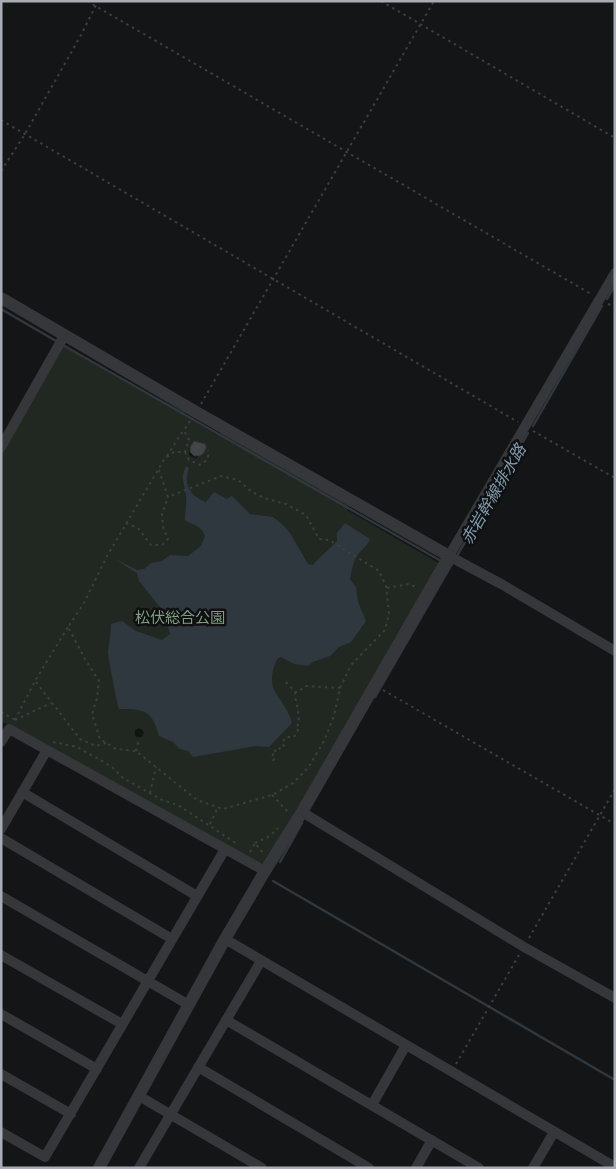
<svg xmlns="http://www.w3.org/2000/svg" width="616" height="1169" font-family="Inter,'Noto Sans JP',sans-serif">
  <rect width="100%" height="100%" fill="#141516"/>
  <path fill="#212821" d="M64,346L122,380L185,412L184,415L218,435L220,432L348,505L347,510L444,566L265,869L1,721V453Z"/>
  <path fill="#2f383e" d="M186,466L189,468C183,485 190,496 206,502L214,492L227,499L232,496L250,514L273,517L283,525L290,533L308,564L313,565C320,556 329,550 337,541V533L345,523L370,539C367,546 365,547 360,552C353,559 352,570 350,579L356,587L358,602L366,621L351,642L339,647L330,656L313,662L308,666L294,664L281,657L277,659C262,694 284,694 292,723L269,747L256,746L193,757L188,751L180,749L173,742L159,736C152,710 144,709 119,709C117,705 108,656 108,652C109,643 111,634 111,624L122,621L136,631L162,640L170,634L163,611L139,581L137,573L113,558L137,570L144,569L151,563L162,561L170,555L188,556L201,546L205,536C200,524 194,526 185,520C185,512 187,502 186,494C184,481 180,479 186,466Z"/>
  <path fill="#0007" d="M194,442L203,452L197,458L191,457L189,454V450Z
    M134.5 733a4.5 4.5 0 1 1 9 0a4.5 4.5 0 1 1-9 0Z"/>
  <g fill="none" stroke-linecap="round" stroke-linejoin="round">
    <path stroke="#2f383e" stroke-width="2.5" d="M607,299L615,285
      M1,309L56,341
      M61,344L441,561
      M533,426L602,306
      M458,554L528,433
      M375,697L453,562
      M280,862L302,823
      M273,881L615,1080"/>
  </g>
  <path fill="#444549" stroke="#2f2f32" d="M194,441L206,444L205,446H207L204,453L200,456H194L190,452V447Z"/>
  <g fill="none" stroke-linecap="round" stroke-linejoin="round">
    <path stroke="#3c3e41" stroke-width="2" stroke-dasharray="2.5 4" stroke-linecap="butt" d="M87,1L591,294
      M381,1L615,138
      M1,120L518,422
      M1,171L25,134L81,35L98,1
      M608,304L615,307
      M201,404L434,1
      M533,431L615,478
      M185,452L189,460L200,465L207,460L209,452L208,450
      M167,456L183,431
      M159,470L168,497L221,476L238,480L252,492L264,498L286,504L306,515L319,539L329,540L379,571L386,586L389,614L385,630L351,665L340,688L334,716L324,741L308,768L293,783L272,795L223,809L197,800L136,751L116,749L100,739L92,714L97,698L99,681L85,659L68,627L84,603L107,556L165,458L174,452H185L189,440L184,430L190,421
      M126,523L138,528L151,545H162L168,539L163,527L162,514L168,497
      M387,588L409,584L418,588
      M36,682L80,739L96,746L106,743
      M286,682L295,692H298L305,686L340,688
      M383,690L615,824
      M1,712L15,720
      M15,720L35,681L68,627
      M15,720L51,703
      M53,742L77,747L111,766L123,778L162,800L178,805L237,844
      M136,751L139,740
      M273,761L274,759L272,758L274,750L277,752L280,748H283L284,746L282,743L286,737H294L299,728L297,727C302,716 295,704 295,692
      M150,793L156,767
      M272,795L289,813
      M210,824L218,807
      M255,843L270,836L278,828
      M250,852L255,843L263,853
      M529,938L615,789
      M456,1064L519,955"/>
    <path stroke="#36373b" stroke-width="10" d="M615,273L449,556L503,585L615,651
      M1,447L64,336
      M1,742L9,729L265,871
      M22,792L197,896
      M302,812L524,947L615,998
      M1,829L47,750
      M1,838L172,939
      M1,896L189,1005
      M225,939L615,1167
      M1,955L122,1024
      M1,1014L97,1069
      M226,1020L479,1168
      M198,1067L369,1168
      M1,1074L71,1114
      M139,1096L262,1168
      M372,1105L406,1045
      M1,1132L45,1157L225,849
      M139,1168L261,961
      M416,1168L432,1140
      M533,1168L554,1132"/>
    <path stroke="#36373b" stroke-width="12" d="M1,298L196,412L449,556L302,812L265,871L225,939L99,1168"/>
  </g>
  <g text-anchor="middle" stroke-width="5" stroke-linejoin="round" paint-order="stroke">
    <g font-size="15" fill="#809e80" stroke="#0f1011">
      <text x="180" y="623">松伏総合公園</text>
    </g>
    <g font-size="16" font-style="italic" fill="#819bad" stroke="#0f1011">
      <text transform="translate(493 494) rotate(-60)" y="6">赤岩幹線排水路</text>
    </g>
  </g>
  <rect width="616" height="1169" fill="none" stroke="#a7acb5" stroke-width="5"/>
</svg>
